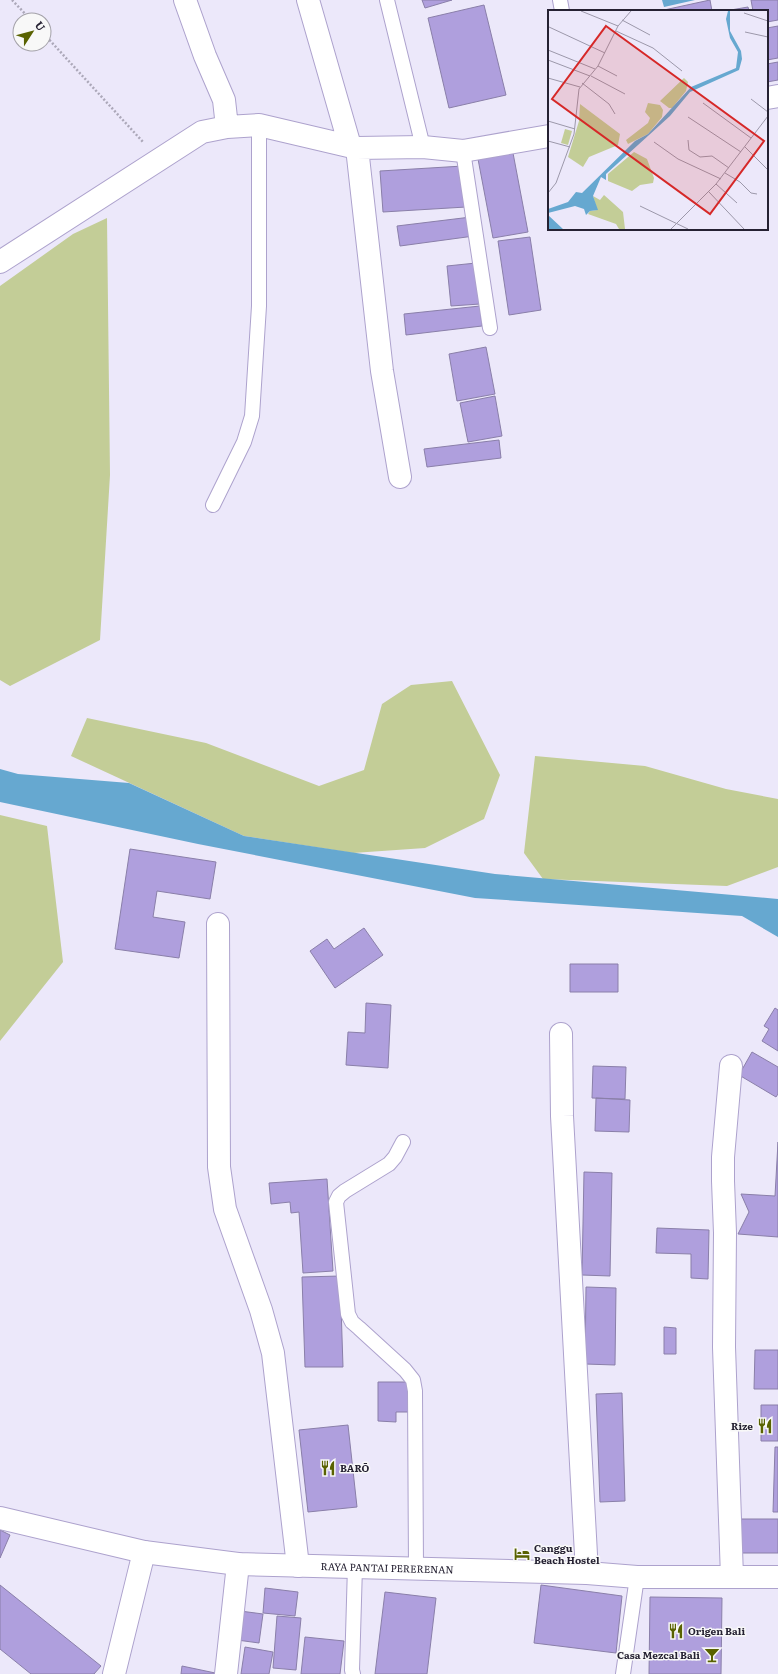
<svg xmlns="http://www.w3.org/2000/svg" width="778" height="1674" font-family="Literata,serif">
  <rect width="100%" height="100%" fill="#ece8fa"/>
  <path fill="#c3cd97" d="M107,218L110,475L100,640L10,686L0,680V286L73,234Z
    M452,681L500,775L484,819L425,848L353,853L244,836L71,756L87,718L206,743L319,786L364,770L382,704L411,685Z
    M535,756L645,766L726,789L778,799V867L727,886L543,879L524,853Z
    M0,815L47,826L63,962L0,1041Z"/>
  <path fill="#66a8d0" d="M662,0H695L664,7Z
    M0,769L18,774L129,783L244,836L495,874L778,899V937L742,916L475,898L198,844L0,802Z"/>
  <path fill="#af9fdd" stroke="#8a7fa9" d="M422,0H452L425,8Z
    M710,0L712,11H664V10Z
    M751,0H778V20L767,22V11H753Z
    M484,5L506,95L449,108L428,18Z
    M748,7L749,11H725Z
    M778,26V58L767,60V28Z
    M778,62V80L767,82V64Z
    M513,153L528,232L493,238L478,159Z
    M463,166L466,207L383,212L380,171Z
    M471,217L474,236L400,246L397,226Z
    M530,237L541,310L509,315L498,241Z
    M476,263L480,304L451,306L447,266Z
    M480,306L482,326L406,335L404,314Z
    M486,347L495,394L457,401L449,354Z
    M495,396L502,436L468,442L460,403Z
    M499,440L501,458L427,467L424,449Z
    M130,849L216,862L210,899L157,891L153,917L185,922L179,958L115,949Z
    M364,928L383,955L335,988L310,951L327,939L334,949Z
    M570,964H618V992H570Z
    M366,1003L391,1005L388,1068L346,1065L348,1032L365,1033Z
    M775,1008L778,1010V1051L762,1041L769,1029L764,1026Z
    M752,1052L778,1067V1094L776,1097L739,1075Z
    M593,1066L626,1067L625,1099L592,1098Z
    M596,1098L630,1100L629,1132L595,1131Z
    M778,1142V1237L738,1234L749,1212L741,1194L775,1196Z
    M584,1172L612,1173L610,1276L582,1275Z
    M327,1179L333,1271L303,1273L299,1212L291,1213L290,1202L271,1204L269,1183Z
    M657,1228L709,1230L708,1279L691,1278V1254L656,1253Z
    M340,1276L343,1367H305L302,1277Z
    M586,1287L616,1288L615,1365L585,1364Z
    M664,1327L676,1328V1354H664Z
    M755,1350H778V1389H754Z
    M378,1382H412V1412H396V1422L378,1421Z
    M622,1393L625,1501L600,1502L596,1394Z
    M761,1405H778V1441H761Z
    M348,1425L357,1507L308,1512L299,1430Z
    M775,1447H778V1512H773Z
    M733,1519H778V1553H733Z
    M0,1530L10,1535L0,1558Z
    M0,1585L101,1666L94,1674H31L0,1649Z
    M541,1585L622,1596L616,1653L534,1643Z
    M265,1588L298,1592L295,1616L263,1613Z
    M385,1592L436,1598L427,1674H375Z
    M650,1597L722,1598L721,1674H649Z
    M240,1611L263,1614L259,1643L237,1640Z
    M277,1616L301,1618L296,1670L273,1668Z
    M305,1637L344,1641L340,1674H301Z
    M245,1647L273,1652L269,1674H241Z
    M182,1666L220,1674H181Z"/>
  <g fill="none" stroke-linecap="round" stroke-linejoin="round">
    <defs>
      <path id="lane" d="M387,0L423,147
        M560,0L562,11
        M463,151L490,328
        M213,505L244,442L252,416L259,306V125
        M403,1142L395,1157L389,1164L345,1191L339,1196L336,1202L348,1314L352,1322L359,1328L405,1370L413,1380L415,1391L416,1569
        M353,1674L352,1670L355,1566
        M623,1674L637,1577"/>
      <path id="street" d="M185,0L205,56L224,100L227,127
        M308,0L350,146
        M767,98L778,96
        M357,148L382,371L400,477
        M0,262L202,132L227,127L259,125L357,148L423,147L463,151L549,136
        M218,924L219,1167L225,1209L261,1310L273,1353L298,1566
        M561,1034L562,1116L587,1573
        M731,1066L723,1157V1181L725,1233L724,1347L732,1577
        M114,1674L144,1552
        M226,1674L238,1564"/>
      <g id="secondary">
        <path id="s1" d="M0,1518L144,1552L238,1564L587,1573L637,1577H778"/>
      </g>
    </defs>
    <use href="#lane" stroke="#ada2cd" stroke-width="16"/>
    <use href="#street" stroke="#ada2cd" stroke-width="24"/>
    <use href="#secondary" stroke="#ada2cd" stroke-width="24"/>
    <path stroke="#aca8b9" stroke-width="2.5" stroke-dasharray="2 2" stroke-linecap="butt" d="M12,0L31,20
      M44,34L143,142"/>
    <use href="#lane" stroke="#fff" stroke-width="14"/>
    <use href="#street" stroke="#fff" stroke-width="22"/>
    <use href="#secondary" stroke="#fff" stroke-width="22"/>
  </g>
  <defs>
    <symbol id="restaurant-bare" viewBox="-9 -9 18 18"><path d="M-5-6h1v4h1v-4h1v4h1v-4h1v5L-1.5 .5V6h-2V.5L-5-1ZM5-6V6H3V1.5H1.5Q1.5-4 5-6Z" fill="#596201" stroke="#f8f8f8" stroke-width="2.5" paint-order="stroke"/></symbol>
    <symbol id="hotel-bare" viewBox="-9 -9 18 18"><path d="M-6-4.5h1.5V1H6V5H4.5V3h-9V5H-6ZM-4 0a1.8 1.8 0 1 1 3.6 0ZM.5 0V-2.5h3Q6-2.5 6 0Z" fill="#596201" stroke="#f8f8f8" stroke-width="2.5" paint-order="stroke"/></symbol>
    <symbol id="bar-bare" viewBox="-9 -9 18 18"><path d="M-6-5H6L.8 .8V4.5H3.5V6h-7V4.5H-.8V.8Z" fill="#596201" stroke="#f8f8f8" stroke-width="2.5" paint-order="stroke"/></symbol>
  </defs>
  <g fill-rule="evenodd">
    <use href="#restaurant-bare" x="754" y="1415" width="22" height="22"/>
    <use href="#restaurant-bare" x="317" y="1457" width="22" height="22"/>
    <use href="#hotel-bare" x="511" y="1543" width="22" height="22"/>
    <use href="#restaurant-bare" x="665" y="1620" width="22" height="22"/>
    <use href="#bar-bare" x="701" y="1644" width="22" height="22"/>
  </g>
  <g text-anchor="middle" stroke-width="3" stroke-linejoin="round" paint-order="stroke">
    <g font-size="10" font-weight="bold" fill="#252132" stroke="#f8f8f8" text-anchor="start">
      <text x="753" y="1430" text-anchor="end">Rize</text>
      <text x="340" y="1472">BARŌ</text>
      <text x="534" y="1552">Canggu<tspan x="534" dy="12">Beach Hostel</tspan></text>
      <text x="688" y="1635">Origen Bali</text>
      <text x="700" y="1659" text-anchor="end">Casa Mezcal Bali</text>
    </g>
    <g font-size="10" fill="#252132" stroke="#f8f8f8">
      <text dy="4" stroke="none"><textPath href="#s1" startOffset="392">RAYA PANTAI PERERENAN</textPath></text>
    </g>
  </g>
  <g transform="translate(548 10)">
    <rect width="220" height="220" fill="#ece8fa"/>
    <path d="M136,68L140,72L138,81L124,98H121L112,91ZM100,93L112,95L115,100L114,107L100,124L80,134L78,130L100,113L102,108L97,102ZM32,94L72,124L70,135L41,147L35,157L20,147L31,111ZM17,119L24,121L20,135L13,133ZM86,142L99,149L106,168L105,173L92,175L84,181L60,171V164ZM56,185L75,202L77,219H71L68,214L40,204L42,201L49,200L45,186L52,190Z" fill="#c3cd97"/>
    <path d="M180,1H182V21L193,41L194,49L191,60L142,82L122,106L58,164V170L53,167L45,186L50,200L42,201L38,205L36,199L27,196L0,203V199L20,192L28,182L34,183L87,131L100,124L143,77L188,58L190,42L182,28L178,9ZM0,205L15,219H0Z" fill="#66a8d0"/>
    <path fill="none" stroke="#9c98aa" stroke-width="1" d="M33,1L70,16M196,3L220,11M74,10L102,25M1,17L57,43M68,21L105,38L134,61M197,22L220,27M0,40L47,59M0,50L42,66M50,56L69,66M43,66L77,84M0,68L32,77M34,73L61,94L67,104M203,89L220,102M155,93L203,128M140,107L193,142M0,111L27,119M140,130L141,140L152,147L164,146L181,158M0,131L22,137M106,132L130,149L173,169M197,137L220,160M177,163L192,172L203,183L209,184M168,174L189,193M161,182L196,219M0,183L8,173L26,124L31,79L50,56L70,16L83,1M92,196L140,219M123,219L168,174L220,106"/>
    <path fill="#d62828" fill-opacity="0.15" stroke="#d62828" stroke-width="2" d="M58,16L216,131L162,204L4,89Z"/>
    <rect width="220" height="220" fill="none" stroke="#252132" stroke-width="2"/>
  </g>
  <g transform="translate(32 32) rotate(54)"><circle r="19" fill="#f8f8f8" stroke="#a4a2a9"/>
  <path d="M0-3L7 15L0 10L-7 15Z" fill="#596201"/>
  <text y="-6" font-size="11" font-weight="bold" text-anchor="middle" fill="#252132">U</text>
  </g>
</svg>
